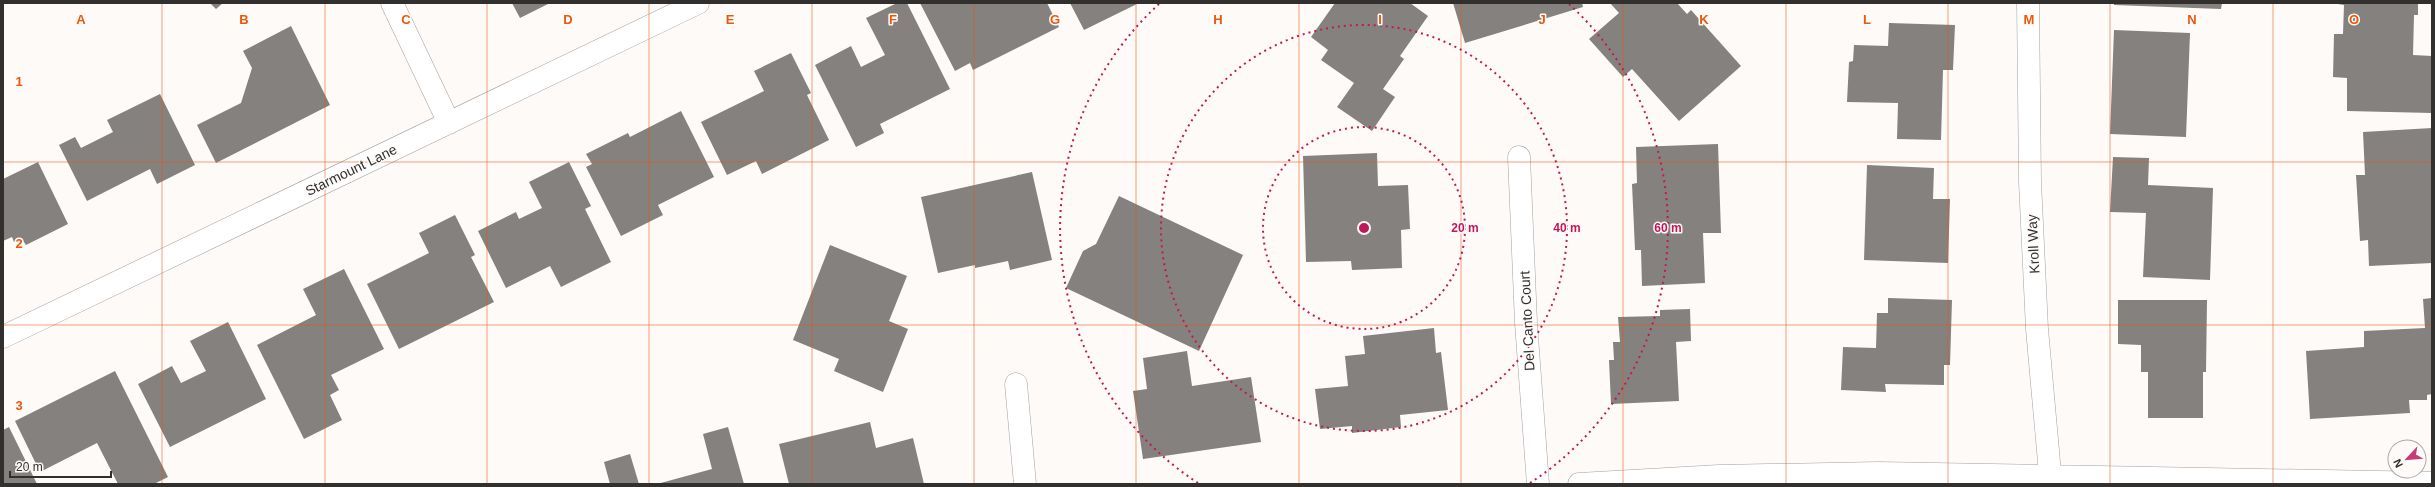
<svg xmlns="http://www.w3.org/2000/svg" width="2435" height="487" font-family="Arial,sans-serif">
  <rect width="100%" height="100%" fill="#fefaf8"/>
  <path fill="#85817f" d="M210,3H223L216,9Z
    M512,3H550L520,18Z
    M897,3H907L950,89L880,124L884,133L856,147L815,65L851,46L861,67L885,55L866,18Z
    M920,3H1047L1059,27L973,70L970,63L955,71Z
    M1070,3H1139L1084,30Z
    M1335,3H1410L1428,16L1400,56L1404,59L1383,89L1395,97L1372,131L1337,107L1354,83L1321,60L1328,50L1311,37Z
    M1453,3H1582L1583,7L1465,43Z
    M1610,3H1677L1687,14L1691,10L1741,66L1679,121L1632,69L1623,77L1589,39L1619,13Z
    M2114,3H2222L2221,9L2114,5Z
    M2332,3H2418V15H2414L2413,55L2432,56V113L2347,111V78L2333,77L2334,34H2343L2344,5Z
    M1889,23L1955,25L1953,70H1943L1941,140L1897,139L1898,103L1847,102L1849,62L1853,61L1854,45L1888,46Z
    M291,26L330,105L216,163L197,125L241,103L252,68L243,51Z
    M2114,30L2190,33L2186,137L2110,134Z
    M791,53L811,93L807,95L829,140L762,174L756,161L727,175L701,122L764,91L754,71Z
    M160,94L195,165L157,184L150,169L87,201L59,145L75,137L81,148L113,132L107,120Z
    M681,111L714,177L658,205L663,215L621,236L586,167L592,164L586,154L628,133L630,137Z
    M2432,128V263L2369,266L2368,240L2360,241L2356,175H2365L2363,132Z
    M1718,144L1721,233H1703L1705,283L1642,286L1641,250H1635L1632,184L1637,183L1636,147Z
    M1377,153L1378,186L1408,185L1410,229L1401,230L1402,268L1352,270L1351,261L1306,262L1303,156Z
    M2113,157L2149,158L2148,185L2213,188L2210,280L2143,277L2146,213L2110,212Z
    M38,162L68,224L26,245L22,239L14,242L12,237L3,241V179Z
    M569,162L591,206L585,209L611,262L561,287L550,266L506,288L478,231L516,212L519,219L542,208L529,182Z
    M1867,165L1934,168L1933,199H1950L1948,263L1864,260Z
    M1032,172L1052,260L1010,270L1008,261L975,268V265L938,273L921,197Z
    M1119,196L1243,255L1199,351L1066,288L1083,251L1096,244Z
    M455,215L475,255L471,257L494,302L399,349L367,284L429,253L419,233Z
    M830,245L907,276L889,321L908,329L883,392L834,371L839,359L793,340Z
    M344,269L384,349L331,375L339,390L330,395L342,420L304,439L257,345L316,315L303,289Z
    M1888,298L1952,300L1950,365H1944V385L1885,384L1886,392L1841,390L1843,347L1876,348L1877,313H1888Z
    M2432,298V394L2427,395V400H2409L2410,413L2310,419L2306,351L2364,347V331L2425,328L2423,299Z
    M2118,300H2207L2206,372H2203V418H2148V372H2141V345L2118,344Z
    M1690,309L1691,341L1676,342L1679,401L1611,404L1609,360H1614L1613,342H1620L1618,317L1660,316V310Z
    M228,322L266,399L170,447L138,384L172,366L181,383L206,371L190,341Z
    M1434,328L1436,353L1441,352L1448,410L1400,415L1401,427L1352,433V426L1320,429L1315,389L1348,386L1345,356L1365,354L1363,336Z
    M1187,351L1192,386L1251,377L1261,442L1143,459L1133,391L1147,389L1143,358Z
    M115,371L168,477L154,484H118L97,443L40,472L15,421Z
    M870,422L876,448L913,438L924,484H789L779,444Z
    M9,427L37,484H3V430Z
    M728,427L744,484H657L712,469L703,434Z
    M630,454L639,484H610L604,462Z"/>
  <g fill="none" stroke-linecap="round" stroke-linejoin="round">
    <defs>
      <path id="street" d="M392,3L449,123
        M2028,3L2030,182L2037,329L2051,484
        M1519,157L1526,323L1538,484
        M3,337L698,3
        M1016,384L1025,484
        M1579,484L1719,476L1879,473L2432,483"/>
    </defs>
    <use href="#street" stroke="#a4a09e" stroke-width="23"/>
    <use href="#street" stroke="#fff" stroke-width="22"/>
  </g>
  <path fill="none" stroke="#e8590c" stroke-width="1" stroke-opacity="0.55" d="M162,3V484M325,3V484M487,3V484M649,3V484M812,3V484M974,3V484M1136,3V484M1299,3V484M1461,3V484M1623,3V484M1786,3V484M1948,3V484M2110,3V484M2273,3V484M3,162H2432M3,325H2432"/>
  <g fill="none" stroke="#c2185b" stroke-width="2" stroke-dasharray="2 4">
    <circle cx="1364" cy="228" r="101"/>
    <circle cx="1364" cy="228" r="203"/>
    <path d="M1198 483A304 304 0 0 1 1159 4M1569 4A304 304 0 0 1 1530 483"/>
  </g>
  <g text-anchor="middle" stroke-width="3" stroke-linejoin="round" paint-order="stroke">
    <g font-size="14" fill="#31302f" stroke="#fefaf8">
      <text transform="translate(351 170) rotate(-26)" y="5">Starmount Lane</text>
      <text transform="translate(2033 244) rotate(-93)" y="5">Kroll Way</text>
      <text transform="translate(1527 321) rotate(-93)" y="5">Del Canto Court</text>
    </g>
  </g>
  <g font-size="13" text-anchor="middle" font-weight="bold" fill="#e8590c" stroke="#fefaf8" stroke-width="3" stroke-linejoin="round" paint-order="stroke">
    <text x="81" y="24">A</text>
    <text x="244" y="24">B</text>
    <text x="406" y="24">C</text>
    <text x="568" y="24">D</text>
    <text x="730" y="24">E</text>
    <text x="893" y="24">F</text>
    <text x="1055" y="24">G</text>
    <text x="1218" y="24">H</text>
    <text x="1380" y="24">I</text>
    <text x="1542" y="24">J</text>
    <text x="1704" y="24">K</text>
    <text x="1867" y="24">L</text>
    <text x="2029" y="24">M</text>
    <text x="2192" y="24">N</text>
    <text x="2354" y="24">O</text>
    <text x="19" y="86">1</text>
    <text x="19" y="248">2</text>
    <text x="19" y="410">3</text>
  </g>
  <circle cx="1364" cy="228" r="6" fill="#c2185b" stroke="#fefaf8" stroke-width="2"/>
  <g font-size="12" text-anchor="middle" font-weight="bold" fill="#c2185b" stroke="#fefaf8" stroke-width="3" stroke-linejoin="round" paint-order="stroke">
    <text x="1465" y="232">20 m</text>
    <text x="1567" y="232">40 m</text>
    <text x="1668" y="232">60 m</text>
  </g>
  <rect width="2435" height="487" fill="none" stroke="#31302f" stroke-width="8"/>
  <g transform="translate(2407 459) rotate(244)"><circle r="19" fill="#fefaf8" stroke="#aca9a8"/>
  <path d="M0-3L7 15L0 10L-7 15Z" fill="#c63d76"/>
  <text y="-6" font-size="11" font-weight="bold" text-anchor="middle" fill="#31302f">N</text>
  </g>
  <path d="M10 471v6h101v-6" fill="none" stroke="#31302f" stroke-width="2"/>
  <text x="16" y="471" font-size="12" fill="#31302f" stroke="#fefaf8" stroke-width="3" paint-order="stroke">20 m</text>
</svg>
